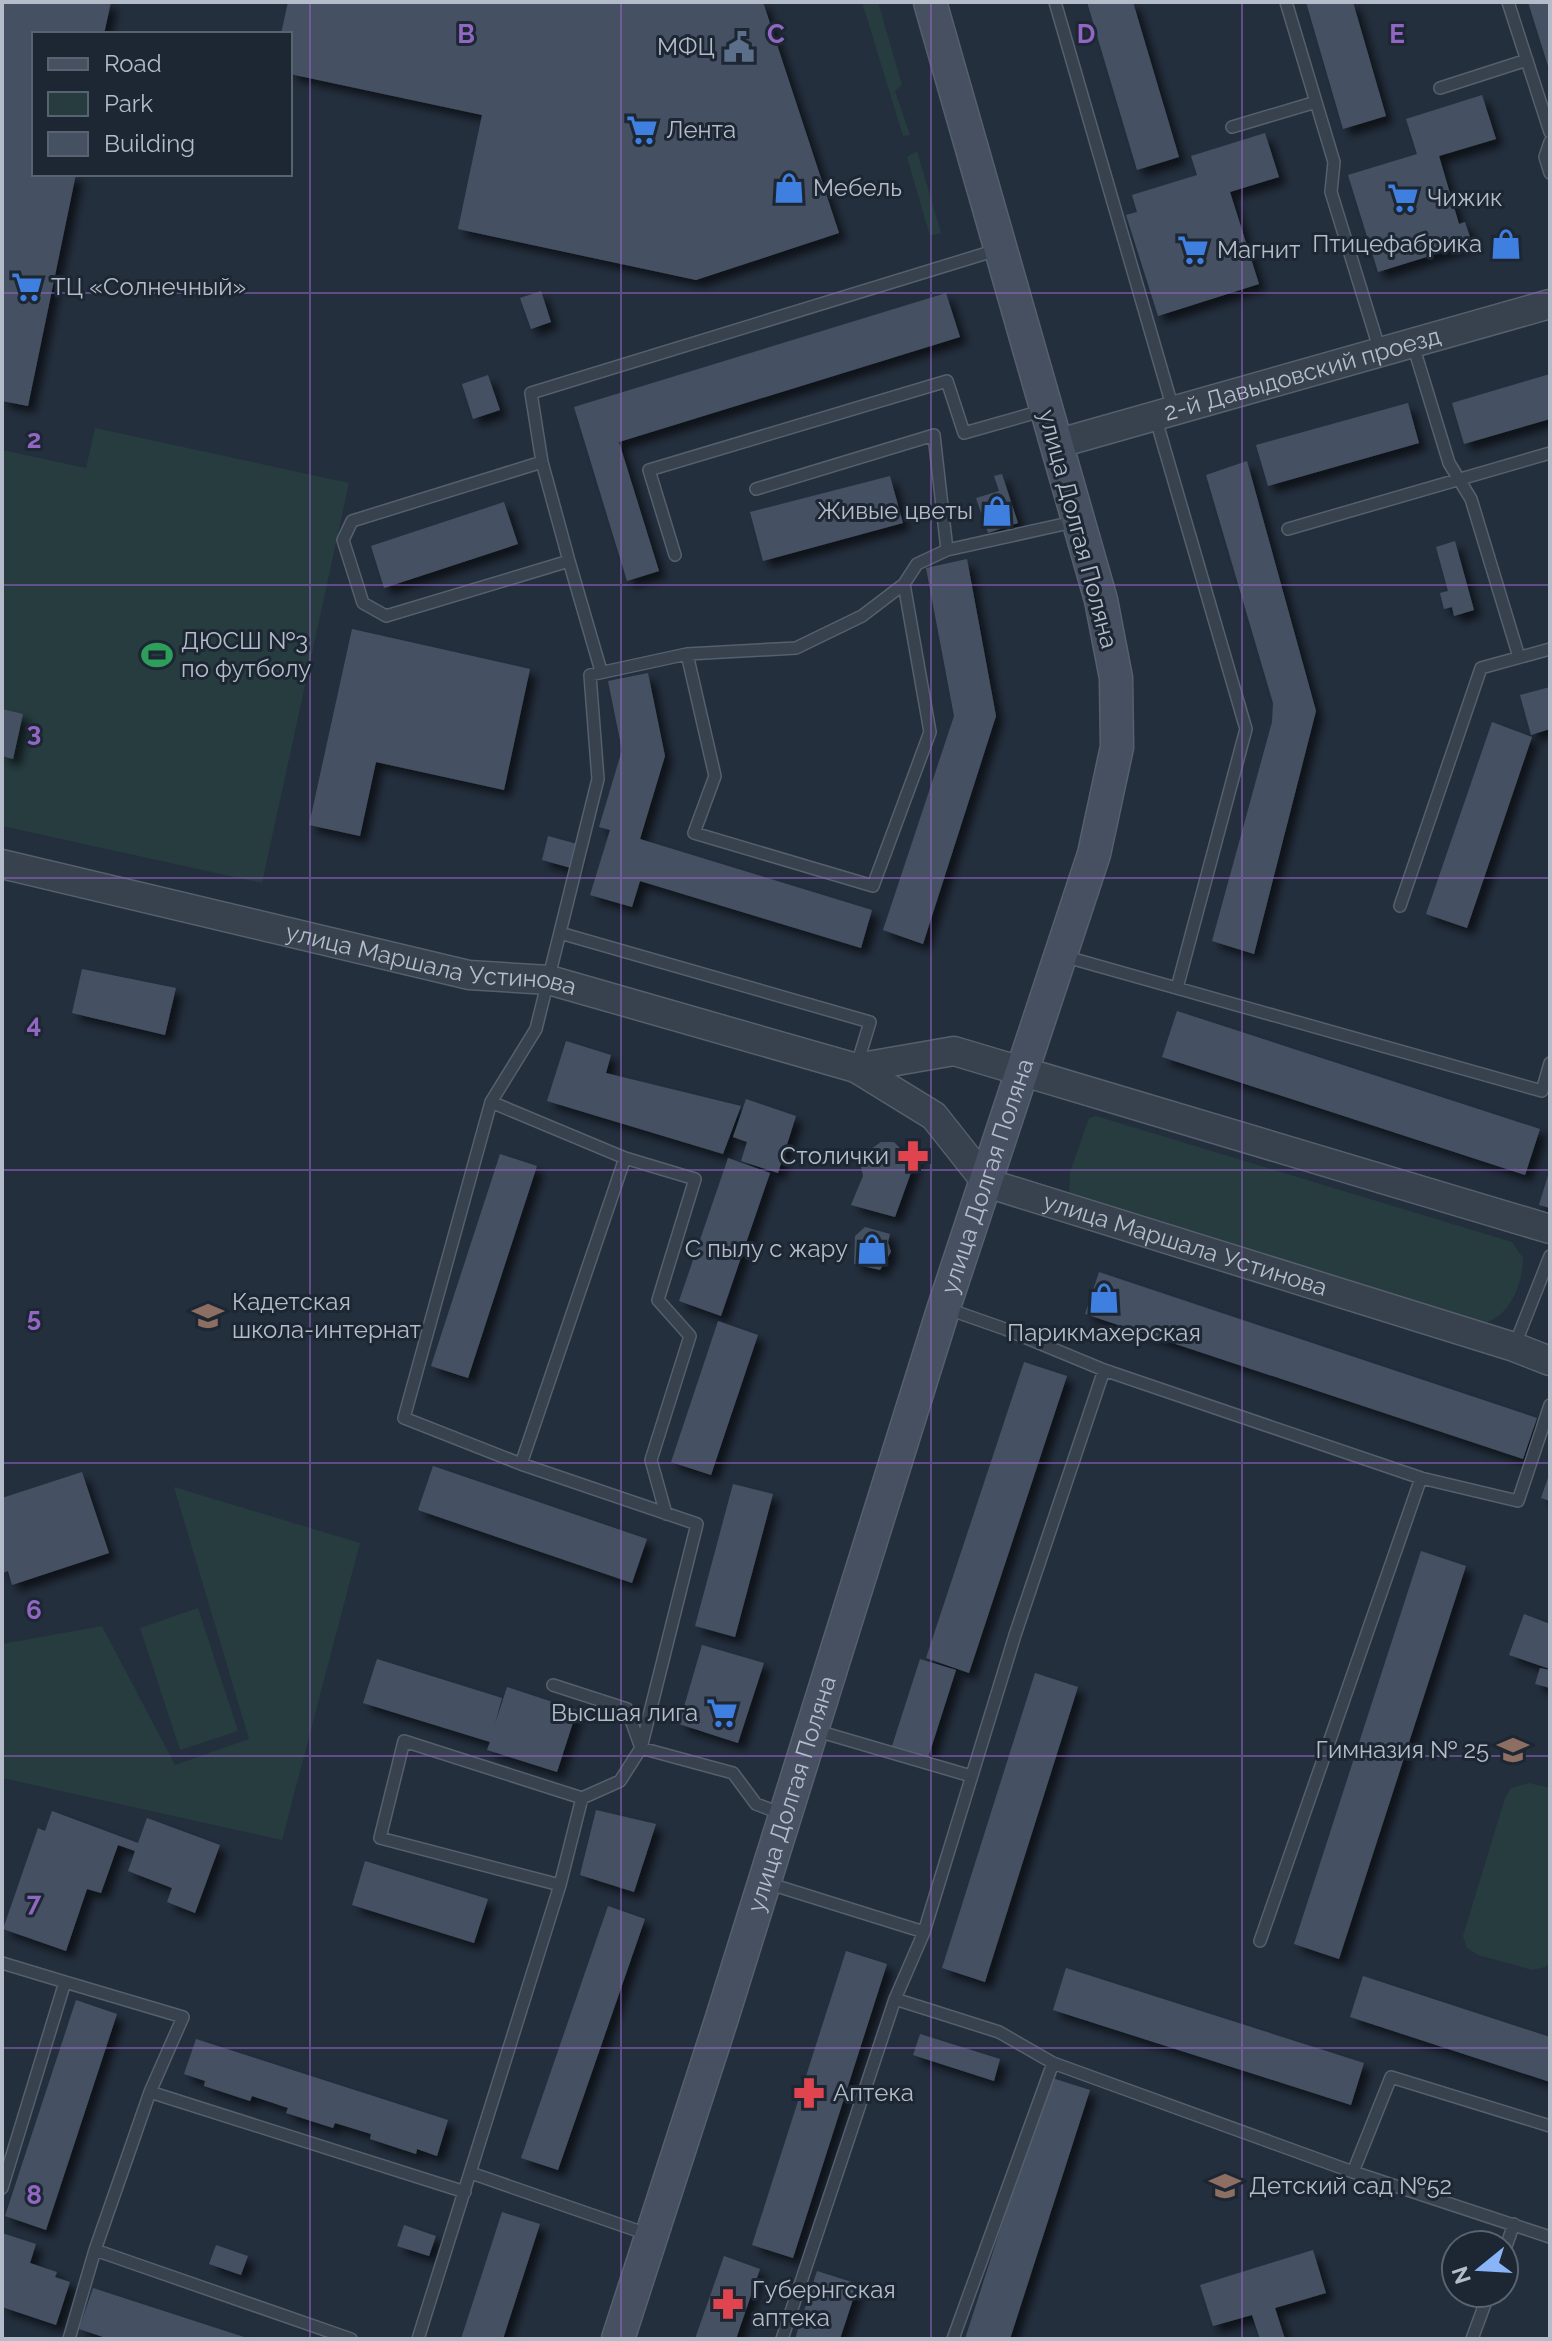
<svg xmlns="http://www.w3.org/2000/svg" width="1552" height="2341" font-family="Raleway,sans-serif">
  <defs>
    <filter id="shadow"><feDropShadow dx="7" dy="7" stdDeviation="4" flood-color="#0009"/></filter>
  </defs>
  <rect width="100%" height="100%" fill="#242f3e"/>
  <path fill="#263c3f" d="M862,2H878L902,85L895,91L910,135L903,136Z
    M917,151L941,233L930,236L907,157Z
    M95,428L349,483L262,883L2,826V450L86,468Z
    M1096,1116L1512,1242L1523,1258C1523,1284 1510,1316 1484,1323L1069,1194L1070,1172L1089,1118Z
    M174,1487L360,1543L282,1840L2,1778V1644L102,1626L175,1765L249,1739Z
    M198,1608L238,1731L180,1750L140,1628Z
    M1529,1783L1550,1788V1963L1545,1967L1532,1970L1478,1955L1467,1948L1463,1936L1505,1798L1511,1788Z"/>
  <path fill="#455162" filter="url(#shadow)" d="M2,2H111L104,34H34V174H76L28,406L2,401Z
    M288,2H763L839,233L696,280L458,229L482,115L290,74V34H281Z
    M1087,2H1133L1179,157L1137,170Z
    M1306,2H1353L1386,116L1343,129Z
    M1528,2H1550V69H1549Z
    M1482,95L1496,139L1439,156L1459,224L1465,222L1472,243L1378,272L1348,175L1417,154L1406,119Z
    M1265,133L1279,177L1230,192L1259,284L1158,316L1126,215L1137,212L1132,195L1197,175L1191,156Z
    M541,291L551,322L531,329L520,298Z
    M946,293L960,337L619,442L659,571L627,581L574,407Z
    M1550,374V419L1464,444L1452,403Z
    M488,375L500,410L473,419L462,384Z
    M1408,403L1419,443L1268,486L1256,445Z
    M1247,461L1316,711L1254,954L1212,941L1272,722L1273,703L1206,475Z
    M1002,474L1018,523L988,533L976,498L999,491L994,476Z
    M890,476L903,523L763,561L750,512Z
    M504,502L518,544L384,588L371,546Z
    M1455,541L1474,610L1454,616L1452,607L1444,609L1440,593L1448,591L1436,547Z
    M967,559L996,716L923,944L883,930L954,716L926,568Z
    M352,629L530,669L504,790L376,762L360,836L309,825Z
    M648,673L665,756L640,839L872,910L861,948L640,881L632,907L590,895L610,830L599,827L622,750L608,681Z
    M1550,687V729L1531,735L1520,695Z
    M2,709L23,714L13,759L2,756Z
    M1492,722L1532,737L1467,928L1426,914Z
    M548,836L577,844L571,868L542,860Z
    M82,969L176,988L165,1035L72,1013Z
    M1177,1011L1540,1129L1525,1175L1162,1057Z
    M566,1041L611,1055L606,1073L741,1106L723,1154L547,1101Z
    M746,1099L796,1116L778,1173L741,1161L747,1142L733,1137Z
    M881,1142H894L902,1150L918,1153L895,1217L851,1205L863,1176L861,1166L868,1151Z
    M500,1154L537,1166L468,1378L431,1366Z
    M728,1158L770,1173L721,1316L679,1301Z
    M1549,1172L1550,1173V1208L1539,1205Z
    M865,1227L890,1234L888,1242L891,1252L880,1270L854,1264L855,1236Z
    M1099,1272L1537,1418L1523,1459L1085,1314Z
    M718,1321L758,1335L711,1475L671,1462Z
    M1024,1362L1067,1376L969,1673L926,1658Z
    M433,1466L647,1539L632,1583L418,1510Z
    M82,1472L109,1553L12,1585L8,1571L2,1573V1498Z
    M1550,1472V1501L1541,1498Z
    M733,1484L773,1494L735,1637L695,1626Z
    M1421,1551L1466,1566L1339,1959L1294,1944Z
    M1524,1614L1550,1624V1669L1509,1655Z
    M702,1645L764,1663L738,1743L679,1724Z
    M377,1659L502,1698L495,1724L507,1687L577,1710L557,1772L487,1750L490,1742L363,1703Z
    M920,1659L956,1670L928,1758L892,1746Z
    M1540,1668L1550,1670V1688L1535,1684Z
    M1035,1673L1078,1687L985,1982L942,1968Z
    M596,1810L656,1824L634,1892L580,1875Z
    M52,1811L138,1843L147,1818L220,1845L195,1913L167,1902L172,1888L128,1871L135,1851L118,1845L101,1893L87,1889L66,1951L3,1929L38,1828L45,1831Z
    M365,1861L488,1899L474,1943L352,1905Z
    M608,1906L645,1919L558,2170L521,2158Z
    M846,1951L887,1964L793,2258L752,2245Z
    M1066,1968L1364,2063L1351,2105L1053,2010Z
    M1363,1976L1550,2037V2082L1350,2017Z
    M76,2000L117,2014L46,2230L5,2216Z
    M920,2034L1000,2059L994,2081L913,2055Z
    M196,2039L448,2120L437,2156L417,2149L416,2154L370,2139L371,2134L335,2123L333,2128L286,2113L288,2108L252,2096L250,2101L204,2086L205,2081L184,2074Z
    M1049,2077L1090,2090L1010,2339H965Z
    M502,2212L540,2224L503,2339H461Z
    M404,2225L436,2236L429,2256L397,2246Z
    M2,2233L36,2244L30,2263L57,2272L55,2277L70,2282L56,2325L2,2307Z
    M216,2245L248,2256L241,2275L209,2264Z
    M1313,2250L1326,2293L1275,2308L1285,2339H1260L1252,2315L1213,2326L1200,2285Z
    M724,2256L760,2269L736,2339H695Z
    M817,2271L858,2284L840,2339H795Z
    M93,2288L247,2338L246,2339H109L79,2329Z"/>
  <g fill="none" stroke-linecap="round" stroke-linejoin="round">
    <defs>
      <path id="service" d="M1055,2L1173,409
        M1286,2L1334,162L1331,192L1380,351
        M1508,2L1550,132
        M1440,88L1527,60
        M1232,127L1316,102
        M1550,142L1545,157L1550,173
        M1413,345L1449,463L1471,499L1519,657
        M1155,416L1246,729L1177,988
        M542,462L352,521L343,540L363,603L386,616L569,561L542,462L531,393L1000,249
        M756,489L934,435L947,550
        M1288,529L1550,453
        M675,555L649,470L947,381L964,433L1045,410
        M569,561L601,671
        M687,654L715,776L694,833L873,886L930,732L904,584
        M1400,906L1481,668L1550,649
        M560,933L870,1022L856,1068
        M1063,956L1542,1091L1550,1063
        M491,1102L536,1029L598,779L590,675L687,654L796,648L862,616L904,584L917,564L947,550L1078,521
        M625,1158L521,1464L697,1524L641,1748
        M948,1309L1005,1329L1104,1370L1421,1478L1260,1941
        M1514,1347L1550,1256
        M521,1464L404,1418L491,1102L625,1158L695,1179L658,1300L690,1336L651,1460L666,1514
        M1421,1478L1518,1501L1550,1405
        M553,1685L627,1709L641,1748
        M814,1730L971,1776
        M767,1883L924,1932
        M560,1885L380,1838L404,1741L582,1798
        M2,1963L65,1982L2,2188
        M65,1982L183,2017L150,2092L465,2192
        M895,1999L999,2032L1053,2063L1353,2172L1391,2077L1550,2126
        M1353,2172L1550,2237
        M471,2173L647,2234
        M95,2250L150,2092
        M1504,2252L1514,2224
        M69,2339L95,2250L351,2339
        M418,2339L560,1885L582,1798L620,1781L641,1748L733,1773L756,1804L785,1815
        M782,2339L895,1999L924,1932L1015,1635L1104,1370
        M953,2339L1053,2063
        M1472,2339L1489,2293"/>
      <g id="tertiary">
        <path id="s1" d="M1056,444L1550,304"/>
        <path id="s2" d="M2,864L469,975L549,980L856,1068L934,1116L987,1183L1514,1347L1550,1361"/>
        <path d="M856,1068L954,1051L1550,1229"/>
      </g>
      <g id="secondary">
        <path id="s3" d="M618,2339L721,2021L944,1307L1094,854L1117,747L1116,678L1101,600L930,2"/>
      </g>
    </defs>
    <use href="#service" stroke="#565f6c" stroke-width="14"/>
    <use href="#tertiary" stroke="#565f6c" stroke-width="31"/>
    <use href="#secondary" stroke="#565f6c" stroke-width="35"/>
    <use href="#service" stroke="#38414e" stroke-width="11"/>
    <use href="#tertiary" stroke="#38414e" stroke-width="28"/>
    <use href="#secondary" stroke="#465061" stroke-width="32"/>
  </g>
  <path fill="none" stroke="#9266c3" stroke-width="2" stroke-opacity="0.55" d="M310,2V2339M621,2V2339M931,2V2339M1242,2V2339M2,293H1550M2,585H1550M2,878H1550M2,1170H1550M2,1463H1550M2,1756H1550M2,2048H1550"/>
  <defs>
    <symbol id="civic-bare" viewBox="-9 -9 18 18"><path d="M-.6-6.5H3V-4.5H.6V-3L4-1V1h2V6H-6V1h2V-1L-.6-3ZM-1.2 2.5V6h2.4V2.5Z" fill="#5c6f8a" stroke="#1d2633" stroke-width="2.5" paint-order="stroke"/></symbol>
    <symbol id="supermarket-bare" viewBox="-9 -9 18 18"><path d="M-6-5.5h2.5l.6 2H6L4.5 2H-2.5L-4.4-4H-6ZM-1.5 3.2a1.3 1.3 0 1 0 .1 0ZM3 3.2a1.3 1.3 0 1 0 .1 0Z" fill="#3f7fe0" stroke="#1d2633" stroke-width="2.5" paint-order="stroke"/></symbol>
    <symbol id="shop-bare" viewBox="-9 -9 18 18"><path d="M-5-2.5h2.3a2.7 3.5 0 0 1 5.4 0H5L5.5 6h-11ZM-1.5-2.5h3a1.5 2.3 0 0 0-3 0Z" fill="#3f7fe0" stroke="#1d2633" stroke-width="2.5" paint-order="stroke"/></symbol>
    <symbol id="stadium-bare" viewBox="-9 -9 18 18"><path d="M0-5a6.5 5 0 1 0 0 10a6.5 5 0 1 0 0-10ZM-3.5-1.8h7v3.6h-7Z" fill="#2e9e5b" stroke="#1d2633" stroke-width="2.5" paint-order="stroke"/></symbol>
    <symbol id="pharmacy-bare" viewBox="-9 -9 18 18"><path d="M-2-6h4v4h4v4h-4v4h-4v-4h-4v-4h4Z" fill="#e0444e" stroke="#1d2633" stroke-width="2.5" paint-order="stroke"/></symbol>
    <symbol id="school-bare" viewBox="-9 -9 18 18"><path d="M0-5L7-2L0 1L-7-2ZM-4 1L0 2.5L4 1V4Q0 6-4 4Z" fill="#8d6e63" stroke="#1d2633" stroke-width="2.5" paint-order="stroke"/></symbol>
  </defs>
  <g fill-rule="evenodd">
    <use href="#civic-bare" x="717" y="25" width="44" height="44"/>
    <use href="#supermarket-bare" x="620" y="108" width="44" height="44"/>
    <use href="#shop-bare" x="767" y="166" width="44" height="44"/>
    <use href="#supermarket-bare" x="1381" y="176" width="44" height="44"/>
    <use href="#shop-bare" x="1484" y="222" width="44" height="44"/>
    <use href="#supermarket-bare" x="1171" y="228" width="44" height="44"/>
    <use href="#supermarket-bare" x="5" y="265" width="44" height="44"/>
    <use href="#shop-bare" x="975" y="489" width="44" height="44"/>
    <use href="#stadium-bare" x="135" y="633" width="44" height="44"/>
    <use href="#pharmacy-bare" x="891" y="1134" width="44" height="44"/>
    <use href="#shop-bare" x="850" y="1227" width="44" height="44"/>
    <use href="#shop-bare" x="1082" y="1276" width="44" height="44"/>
    <use href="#school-bare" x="186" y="1294" width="44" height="44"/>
    <use href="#supermarket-bare" x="700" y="1691" width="44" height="44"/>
    <use href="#school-bare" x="1491" y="1728" width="44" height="44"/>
    <use href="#pharmacy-bare" x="787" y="2071" width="44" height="44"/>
    <use href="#school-bare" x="1203" y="2164" width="44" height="44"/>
    <use href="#pharmacy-bare" x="706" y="2282" width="44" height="44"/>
  </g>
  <g text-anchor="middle" stroke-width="6" stroke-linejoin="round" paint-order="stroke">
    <g font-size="24" fill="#b4bcc9" stroke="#1d2633" text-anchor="start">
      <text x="715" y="55" text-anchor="end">МФЦ</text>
      <text x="666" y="138">Лента</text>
      <text x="813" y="196">Мебель</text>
      <text x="1427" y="206">Чижик</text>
      <text x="1482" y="252" text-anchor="end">Птицефабрика</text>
      <text x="1217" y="258">Магнит</text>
      <text x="51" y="295">ТЦ «Солнечный»</text>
      <text x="973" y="519" text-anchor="end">Живые цветы</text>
      <text x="181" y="649">ДЮСШ №3<tspan x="181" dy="28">по футболу</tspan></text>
      <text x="889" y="1164" text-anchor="end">Столички</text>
      <text x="848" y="1257" text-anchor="end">C пылу с жару</text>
      <text x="232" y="1310">Кадетская<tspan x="232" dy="28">школа-интернат</tspan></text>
      <text x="1104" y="1341" text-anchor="middle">Парикмахерская</text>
      <text x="698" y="1721" text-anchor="end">Высшая лига</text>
      <text x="1489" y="1758" text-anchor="end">Гимназия № 25</text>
      <text x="833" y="2101">Аптека</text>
      <text x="1249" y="2194">Детский сад №52</text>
      <text x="752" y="2298">Губернгская<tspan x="752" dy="28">аптека</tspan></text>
    </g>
    <g font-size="24" fill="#b4bcc9" stroke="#1d2633">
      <text dy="8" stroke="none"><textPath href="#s1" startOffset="256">2-й Давыдовский проезд</textPath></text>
      <text transform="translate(1078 529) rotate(75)" y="8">улица Долгая Поляна</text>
      <text dy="8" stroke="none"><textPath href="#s2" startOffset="440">улица Маршала Устинова</textPath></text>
      <text dy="8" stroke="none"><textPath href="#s3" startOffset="1220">улица Долгая Поляна</textPath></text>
      <text dy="8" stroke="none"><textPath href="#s2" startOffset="1264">улица Маршала Устинова</textPath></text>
      <text dy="8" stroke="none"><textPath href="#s3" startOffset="572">улица Долгая Поляна</textPath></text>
    </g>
  </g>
  <g font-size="26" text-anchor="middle" font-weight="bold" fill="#9266c3" stroke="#1d2633" stroke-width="6" stroke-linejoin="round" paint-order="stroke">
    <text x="466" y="43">B</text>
    <text x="776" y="43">C</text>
    <text x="1086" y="43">D</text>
    <text x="1397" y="43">E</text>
    <text x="34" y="448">2</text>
    <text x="34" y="741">3</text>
    <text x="34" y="1033">4</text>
    <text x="34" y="1326">5</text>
    <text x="34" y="1619">6</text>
    <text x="34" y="1911">7</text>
    <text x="34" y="2204">8</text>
  </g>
  <rect width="1552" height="2341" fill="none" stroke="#b4bcc9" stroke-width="8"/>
  <rect x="32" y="32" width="260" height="144" fill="#1d2633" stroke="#59626f" stroke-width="2"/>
  <rect x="48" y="58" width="40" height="12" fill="#465061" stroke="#59626f" stroke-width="2"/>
  <text x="104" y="72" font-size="24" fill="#b4bcc9">Road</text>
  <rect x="48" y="92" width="40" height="24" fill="#263c3f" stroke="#59626f" stroke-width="2"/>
  <text x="104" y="112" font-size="24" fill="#b4bcc9">Park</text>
  <rect x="48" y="132" width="40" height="24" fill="#455162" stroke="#59626f" stroke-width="2"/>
  <text x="104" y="152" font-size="24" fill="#b4bcc9">Building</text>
  <g transform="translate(1480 2269) rotate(252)"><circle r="38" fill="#1d2633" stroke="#59626f" stroke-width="2"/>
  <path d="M0-6L14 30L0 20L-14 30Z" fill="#8ab4f8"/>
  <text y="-12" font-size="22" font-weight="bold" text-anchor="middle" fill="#b4bcc9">N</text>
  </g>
</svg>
